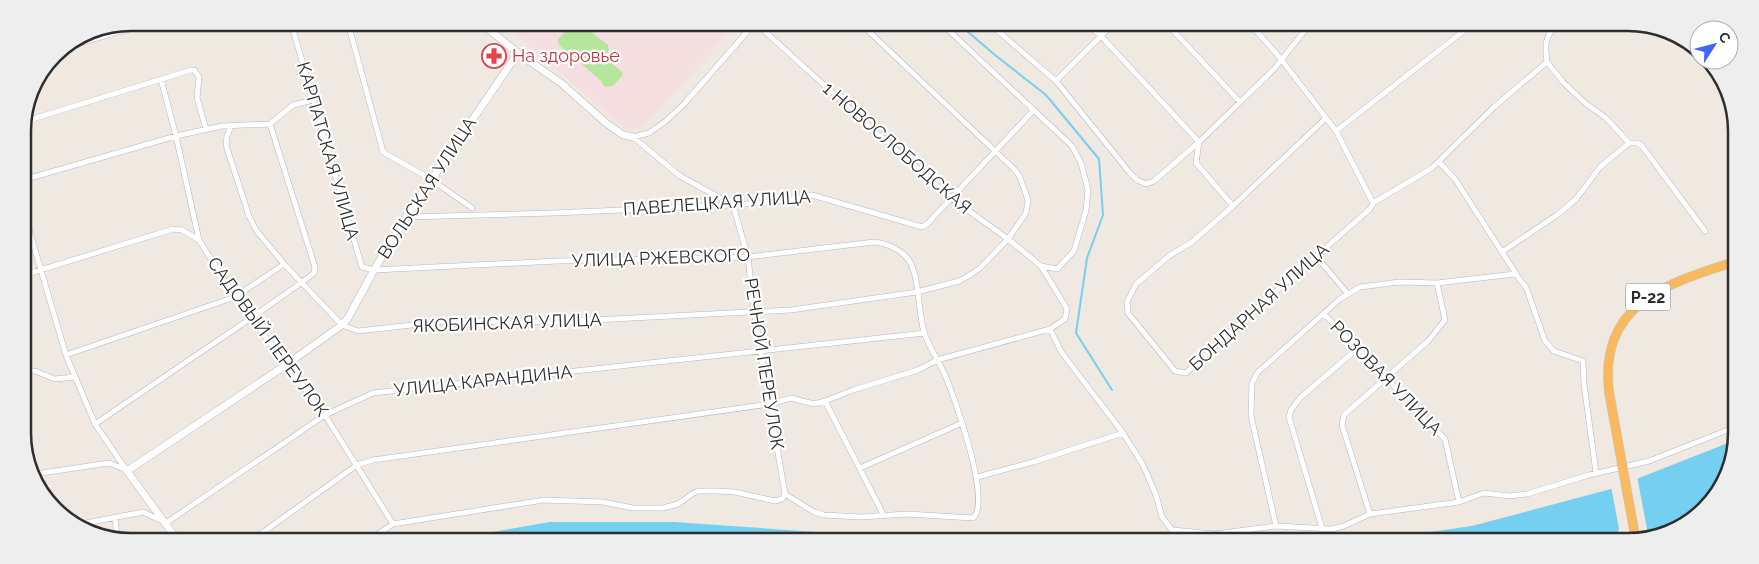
<svg xmlns="http://www.w3.org/2000/svg" width="1759" height="564" font-family="Raleway,sans-serif">
  <rect width="100%" height="100%" fill="#efe9e1"/>
  <path fill="#f5dfe0" d="M503,23L737,24L641,129H625Z"/>
  <path fill="#b6e59e" d="M572,24H581L608,45L609,50L605,57L623,73L622,76L613,86L605,87L601,81L566,50L563,49L559,45L558,39Z"/>
  <path fill="#75cff0" d="M1733,441V461L1694,519L1658,532L1619,529L1613,541H1368L1472,526L1611,489Z
    M550,522H674L930,540L453,539Z"/>
  <path fill="#efe9e1" d="M1637,476L1648,534L1620,532V534L1611,486Z"/>
  <g fill="none" stroke-linecap="round" stroke-linejoin="round">
    <path stroke="#75cff0" stroke-width="2" d="M960,25L995,55L1046,95L1099,159L1103,215L1087,258L1076,333L1112,390"/>
    <defs>
      <path id="minor" d="M291,23L362,267L374,270L557,261L748,257L874,242C886,243 903,250 910,262C920,281 918,311 924,332C928,346 938,359 944,373C954,395 992,502 973,518L907,514L861,517L824,515L814,512L785,494L782,499L775,501L735,492L716,491H698L692,494L678,504L663,508H633L603,502L544,500L393,524L372,538
        M348,23L383,152L432,180L472,208
        M757,24L858,116L951,198L1008,239L1041,266L1067,309L1065,319L1050,329L1062,353L1123,433L1143,465L1156,495L1162,517L1172,530L1215,534L1276,526L1332,529L1344,526L1370,514L1459,502L1484,493L1510,496L1527,494L1589,475L1649,461L1733,428
        M943,25L1072,146L1081,163L1088,190L1086,210L1074,251L1057,269L1041,266
        M991,25L1056,81L1130,173L1137,180L1146,184L1154,181L1199,142L1275,68L1309,25
        M1088,25L1101,36L1199,142L1196,163L1233,206
        M1168,25L1240,102
        M1251,25L1281,59L1336,131L1373,203
        M66,47L149,23
        M1707,60L1711,63
        M1547,62L1563,82L1585,103L1606,118L1629,143H1637L1642,146L1705,231
        M1547,62C1545,48 1544,35 1557,26
        M161,79L176,136L199,240L235,297L325,415L393,524
        M1056,81L1112,25
        M1326,118L1233,206L1192,242L1169,256L1136,284L1127,302L1128,313L1175,371L1186,373L1241,322L1370,209L1373,203L1432,168L1494,107L1547,62
        M23,122L191,70H194L199,77L197,98L206,129
        M231,126L227,136L226,145L249,216L256,230L284,264L342,325L358,331L448,321L554,322L791,310L917,292L959,281L970,275L980,268L1008,239L1026,213L1028,200L1020,177L1014,169L861,24
        M1336,131L1470,26
        M633,137L680,176L733,205L748,257L754,312L785,494
        M633,137L649,133L666,121L684,104L754,24
        M1439,162L1455,179L1520,280L1526,287L1545,341L1554,351L1583,361L1584,384L1596,473
        M23,180L176,136L222,126L270,124L293,105L313,100
        M23,209L66,355L95,424L127,471
        M406,217L554,213L733,205L781,201L812,195L922,227L927,224L1033,111
        M1502,252L1557,215L1576,199L1600,167L1629,143
        M1316,256L1348,294
        M24,275L173,229L182,230L199,240
        M1324,314L1445,439L1459,502
        M66,355L235,297L284,264
        M24,371H35L55,379L74,377
        M825,401L883,514
        M95,424L251,318L301,283L314,273L315,267L270,124
        M860,468L962,423
        M35,474L109,463L127,470
        M977,477L1033,462L1123,433
        M1370,514L1342,425L1344,415L1428,341L1445,320L1437,283
        M115,518L117,538
        M81,524L143,512L166,523L325,415L373,393L925,333
        M1276,526L1251,416L1252,383L1258,372L1340,299L1360,287L1400,282L1437,283L1515,274
        M1322,528L1289,417L1291,410L1300,398L1358,348
        M255,538L357,465L373,460L770,404L791,398L814,404L825,401L853,390L918,370L937,360L1050,329"/>
      <path id="tertiary" d="M481,23L518,53L561,83L606,123L623,135L633,137
        M176,538L127,471L286,365L342,325L348,318L374,270L406,217L518,53"/>
      <path id="trunk" d="M1609,392C1599,305 1664,284 1734,262"/>
    </defs>
    <use href="#minor" stroke="#b4b7c1" stroke-width="6"/>
    <use href="#tertiary" stroke="#b4b7c1" stroke-width="8"/>
    <use href="#trunk" stroke="#c9c9c9" stroke-width="10"/>
    <use href="#minor" stroke="#fff" stroke-width="5"/>
    <use href="#tertiary" stroke="#fff" stroke-width="7"/>
    <use href="#trunk" stroke="#f8ba60" stroke-width="9"/>
    <defs>
      <path id="trunk-bridge" d="M1609,392L1636,541"/>
    </defs>
    <use href="#trunk-bridge" stroke="#c9c9c9" stroke-width="10" stroke-linecap="butt"/>
    <use href="#trunk-bridge" stroke="#f8ba60" stroke-width="9"/>
  </g>
  <defs>
    <symbol id="pharmacy-ring" viewBox="-11 -11 22 22"><circle r="9.5" fill="#fff" stroke="#e0444e" stroke-width="1.5"/><path d="M-2-6h4v4h4v4h-4v4h-4v-4h-4v-4h4Z" fill="#e0444e"/></symbol>
  </defs>
  <g fill-rule="evenodd">
    <use href="#pharmacy-ring" x="480" y="42" width="28" height="28"/>
  </g>
  <g text-anchor="middle" stroke-width="4.5" stroke-linejoin="round" paint-order="stroke">
    <rect fill="#fff" stroke="#6d6d6d" stroke-width="1" x="1625.5" y="283.5" width="45" height="27" rx="4"/>
    <g font-size="16" font-weight="bold" fill="#2e2e2e">
      <text x="1648" y="303">Р-22</text>
    </g>
    <g font-size="18" fill="#be3a42" stroke="#fff" text-anchor="start">
      <text x="512" y="62">На здоровье</text>
    </g>
    <g font-size="18" fill="#2e2e2e" stroke="#fff">
      <text transform="translate(897 148) rotate(41)" y="6">1 НОВОСЛОБОДСКАЯ</text>
      <text transform="translate(328 151) rotate(74)" y="6">КАРПАТСКАЯ УЛИЦА</text>
      <text transform="translate(427 188) rotate(-57)" y="6">ВОЛЬСКАЯ УЛИЦА</text>
      <text transform="translate(717 203) rotate(-4)" y="6">ПАВЕЛЕЦКАЯ УЛИЦА</text>
      <text transform="translate(661 258) rotate(-2)" y="6">УЛИЦА РЖЕВСКОГО</text>
      <text transform="translate(1259 307) rotate(-42)" y="6">БОНДАРНАЯ УЛИЦА</text>
      <text transform="translate(507 323) rotate(-2)" y="6">ЯКОБИНСКАЯ УЛИЦА</text>
      <text transform="translate(268 337) rotate(54)" y="6">САДОВЫЙ ПЕРЕУЛОК</text>
      <text transform="translate(764 364) rotate(81)" y="6">РЕЧНОЙ ПЕРЕУЛОК</text>
      <text transform="translate(1386 378) rotate(46)" y="6">РОЗОВАЯ УЛИЦА</text>
      <text transform="translate(483 381) rotate(-6)" y="6">УЛИЦА КАРАНДИНА</text>
    </g>
  </g>
  <path d="M0 0H1759V564H0ZM131 31H1628A100 100 0 0 1 1728 131V433A100 100 0 0 1 1628 533H131A100 100 0 0 1 31 433V131A100 100 0 0 1 131 31Z" fill="#eee" fill-rule="evenodd"/>
  <path fill="none" stroke="#2e2e2e" stroke-width="2.5" d="M131 31H1628A100 100 0 0 1 1728 131V433A100 100 0 0 1 1628 533H131A100 100 0 0 1 31 433V131A100 100 0 0 1 131 31Z"/>
  <g transform="translate(1714 45) rotate(54)"><circle r="24" fill="#ffffff" stroke="#ababab"/>
  <path d="M0-4L9 19L0 12L-9 19Z" fill="#4264fb"/>
  <text y="-8" font-size="14" font-weight="bold" text-anchor="middle" fill="#2e2e2e">С</text>
  </g>
</svg>
